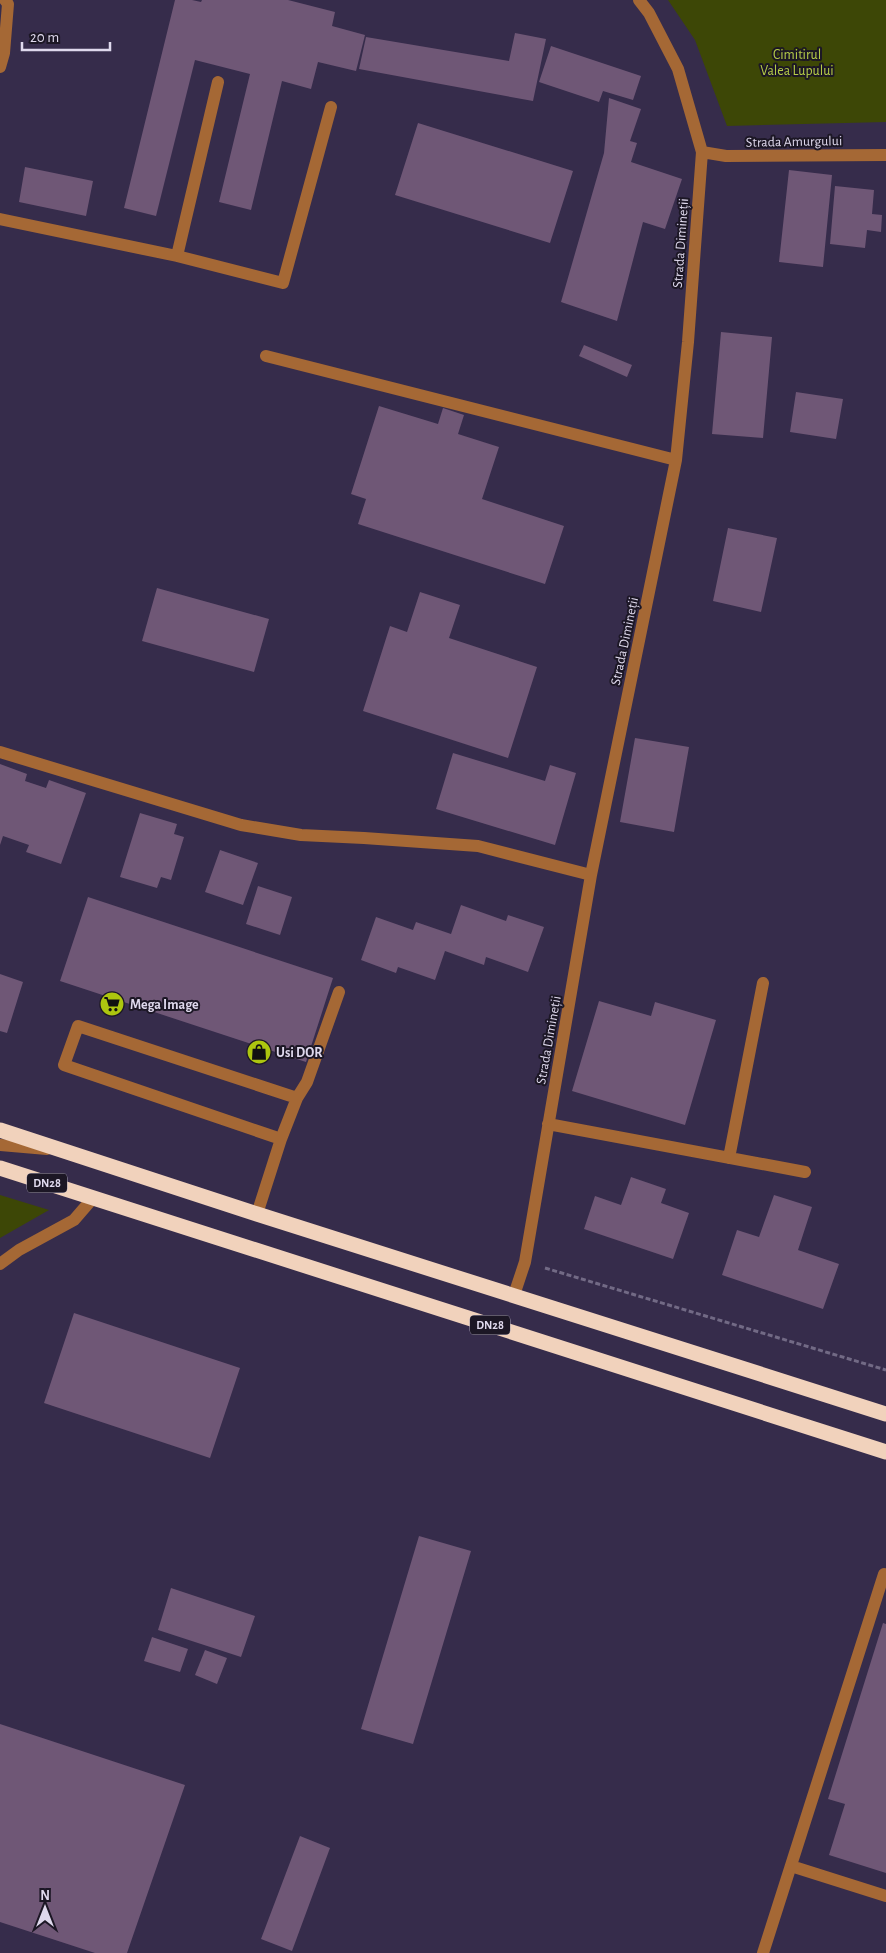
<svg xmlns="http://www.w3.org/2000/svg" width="886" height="1953" font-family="'Alegreya Sans',sans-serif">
  <rect width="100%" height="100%" fill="#362c4b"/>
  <path fill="#3d4706" d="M668,0H886V122L727,126L695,40Z
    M0,1195L49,1210L0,1238Z"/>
  <path fill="#6f5776" d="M175,0H192L201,2L202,0H288L335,12L332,26L365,35L356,71L318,62L311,89L282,81L251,210L219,202L250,74L195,60L156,216L124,208Z
    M515,33L546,39L533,101L359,69L366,37L509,61Z
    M551,46L641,76L633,100L603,91L599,102L539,82Z
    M609,98L641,109L630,141L637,143L631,162L682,179L665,229L643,222L617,321L561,302L604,153Z
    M418,123L573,171L550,243L395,195Z
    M25,167L93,181L86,216L19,202Z
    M789,170L832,175L823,267L779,262Z
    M835,186L874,190L872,214L882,215L881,232L867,230L865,248L830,244Z
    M721,332L772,337L763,438L712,434Z
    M584,345L632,365L627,377L579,356Z
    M796,392L843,399L836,439L790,432Z
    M379,406L438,424L443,408L464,415L458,434L499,447L482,499L564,526L545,584L358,524L366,499L351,494Z
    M728,528L777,538L761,612L713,601Z
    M157,588L269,619L254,672L142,641Z
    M420,592L460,605L449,638L537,667L508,758L363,711L390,626L407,632Z
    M635,738L689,747L674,832L620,822Z
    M453,753L545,781L550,765L576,773L555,845L436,809Z
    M0,764L27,774L25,781L46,788L49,780L86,793L61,864L26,852L29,845L3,836L0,845Z
    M140,813L177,824L174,834L184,837L171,880L161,877L157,888L120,877Z
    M220,850L258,863L243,905L205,892Z
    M258,886L292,897L280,935L246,924Z
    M88,897L333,978L306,1062L60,981Z
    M461,905L506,921L508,915L544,927L528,972L486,957L484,965L445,951L435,980L398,967L396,973L361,960L376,917L413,930L416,922L451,934Z
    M0,974L23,982L7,1033L0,1031Z
    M599,1001L651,1016L655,1002L716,1020L685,1125L572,1091Z
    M631,1177L666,1189L661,1203L689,1213L673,1259L584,1229L595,1196L621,1205Z
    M774,1195L812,1207L798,1250L839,1264L823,1309L722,1275L737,1230L759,1237Z
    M74,1313L240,1368L210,1458L44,1403Z
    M419,1536L471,1551L413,1744L361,1729Z
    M171,1588L255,1616L241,1657L158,1630Z
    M883,1623L886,1624V1873L829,1855L845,1804L828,1799Z
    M152,1637L188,1649L180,1672L144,1661Z
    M205,1650L227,1658L217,1684L195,1675Z
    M0,1724L185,1785L127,1953H95L0,1922Z
    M300,1836L330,1848L292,1951L261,1939Z"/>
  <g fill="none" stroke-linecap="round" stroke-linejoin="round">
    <path stroke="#726a85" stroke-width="3" stroke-dasharray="5 2.5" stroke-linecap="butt" d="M545,1268L886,1370"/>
    <path stroke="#a56835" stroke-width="12" d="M0,67L4,53L8,4L5,0
      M702,152L726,156L886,155
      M0,219L177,256L283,283L331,107
      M177,256L218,82
      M266,356L676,460
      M0,752L241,825L301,835L364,838L478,846L591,875
      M548,1124L805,1172
      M281,1139L64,1065L78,1026L297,1098
      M0,1145L47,1149
      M729,1158L763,983
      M257,1214L281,1139L297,1098L307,1082L339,992
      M0,1264L19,1250L74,1220L93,1198
      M514,1295L525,1262L591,875L676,460L688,342L702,152L678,69L649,13L639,0
      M791,1866L886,1896
      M763,1953L884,1574L886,1575"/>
    <path stroke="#f1d2bc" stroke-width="15" d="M0,1130L257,1214L886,1414
      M0,1168L886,1452"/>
  </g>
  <defs>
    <symbol id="supermarket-disc" viewBox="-11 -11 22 22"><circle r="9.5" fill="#adc60f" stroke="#1c1725"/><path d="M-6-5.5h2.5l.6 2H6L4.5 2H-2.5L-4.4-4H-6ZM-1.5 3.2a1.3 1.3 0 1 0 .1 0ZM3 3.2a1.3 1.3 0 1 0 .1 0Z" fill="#111"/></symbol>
    <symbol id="shop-disc" viewBox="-11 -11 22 22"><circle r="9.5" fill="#adc60f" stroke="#1c1725"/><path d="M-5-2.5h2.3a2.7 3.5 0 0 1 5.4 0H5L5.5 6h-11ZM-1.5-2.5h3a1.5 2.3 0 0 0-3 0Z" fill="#111"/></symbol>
  </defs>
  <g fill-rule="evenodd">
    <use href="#supermarket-disc" x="98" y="990" width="28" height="28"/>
    <use href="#shop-disc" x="245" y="1038" width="28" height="28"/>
  </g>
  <g text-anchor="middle" stroke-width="4" stroke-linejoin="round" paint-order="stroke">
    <g fill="#1c1725" stroke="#a49fb1" stroke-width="1">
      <rect x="27" y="1173.5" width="40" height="19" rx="4"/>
      <rect x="470" y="1315.5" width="40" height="19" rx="4"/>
    </g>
    <g font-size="12" font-weight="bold" fill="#dfd9ed">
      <text x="47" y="1187">DN28</text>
      <text x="490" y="1329">DN28</text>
    </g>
    <g font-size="14" fill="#b6cd48" stroke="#1c1725">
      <text x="797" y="59">Cimitirul<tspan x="797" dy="16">Valea Lupului</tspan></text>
    </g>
    <g font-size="14" fill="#dfd9ed" stroke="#1c1725">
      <text transform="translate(794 141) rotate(-1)" y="5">Strada Amurgului</text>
      <text transform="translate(680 243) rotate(-86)" y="5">Strada Dimineții</text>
      <text transform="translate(624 641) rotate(-78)" y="5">Strada Dimineții</text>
      <text transform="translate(548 1040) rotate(-80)" y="5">Strada Dimineții</text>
    </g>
    <g font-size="14" font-weight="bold" fill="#dfd9ed" stroke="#1c1725" text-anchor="start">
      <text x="130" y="1009">Mega Image</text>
      <text x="276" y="1057">Usi DOR</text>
    </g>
  </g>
  <g transform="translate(45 1908)" stroke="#1c1725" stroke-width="4" paint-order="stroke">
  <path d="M0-4L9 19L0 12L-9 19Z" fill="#dfd9ed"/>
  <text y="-8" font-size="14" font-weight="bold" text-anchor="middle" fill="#dfd9ed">N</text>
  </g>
  <path d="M22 42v8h88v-8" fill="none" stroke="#dfd9ed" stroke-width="2.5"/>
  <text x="30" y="42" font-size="15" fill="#dfd9ed" stroke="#1c1725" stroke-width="4" paint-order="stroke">20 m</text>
</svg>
